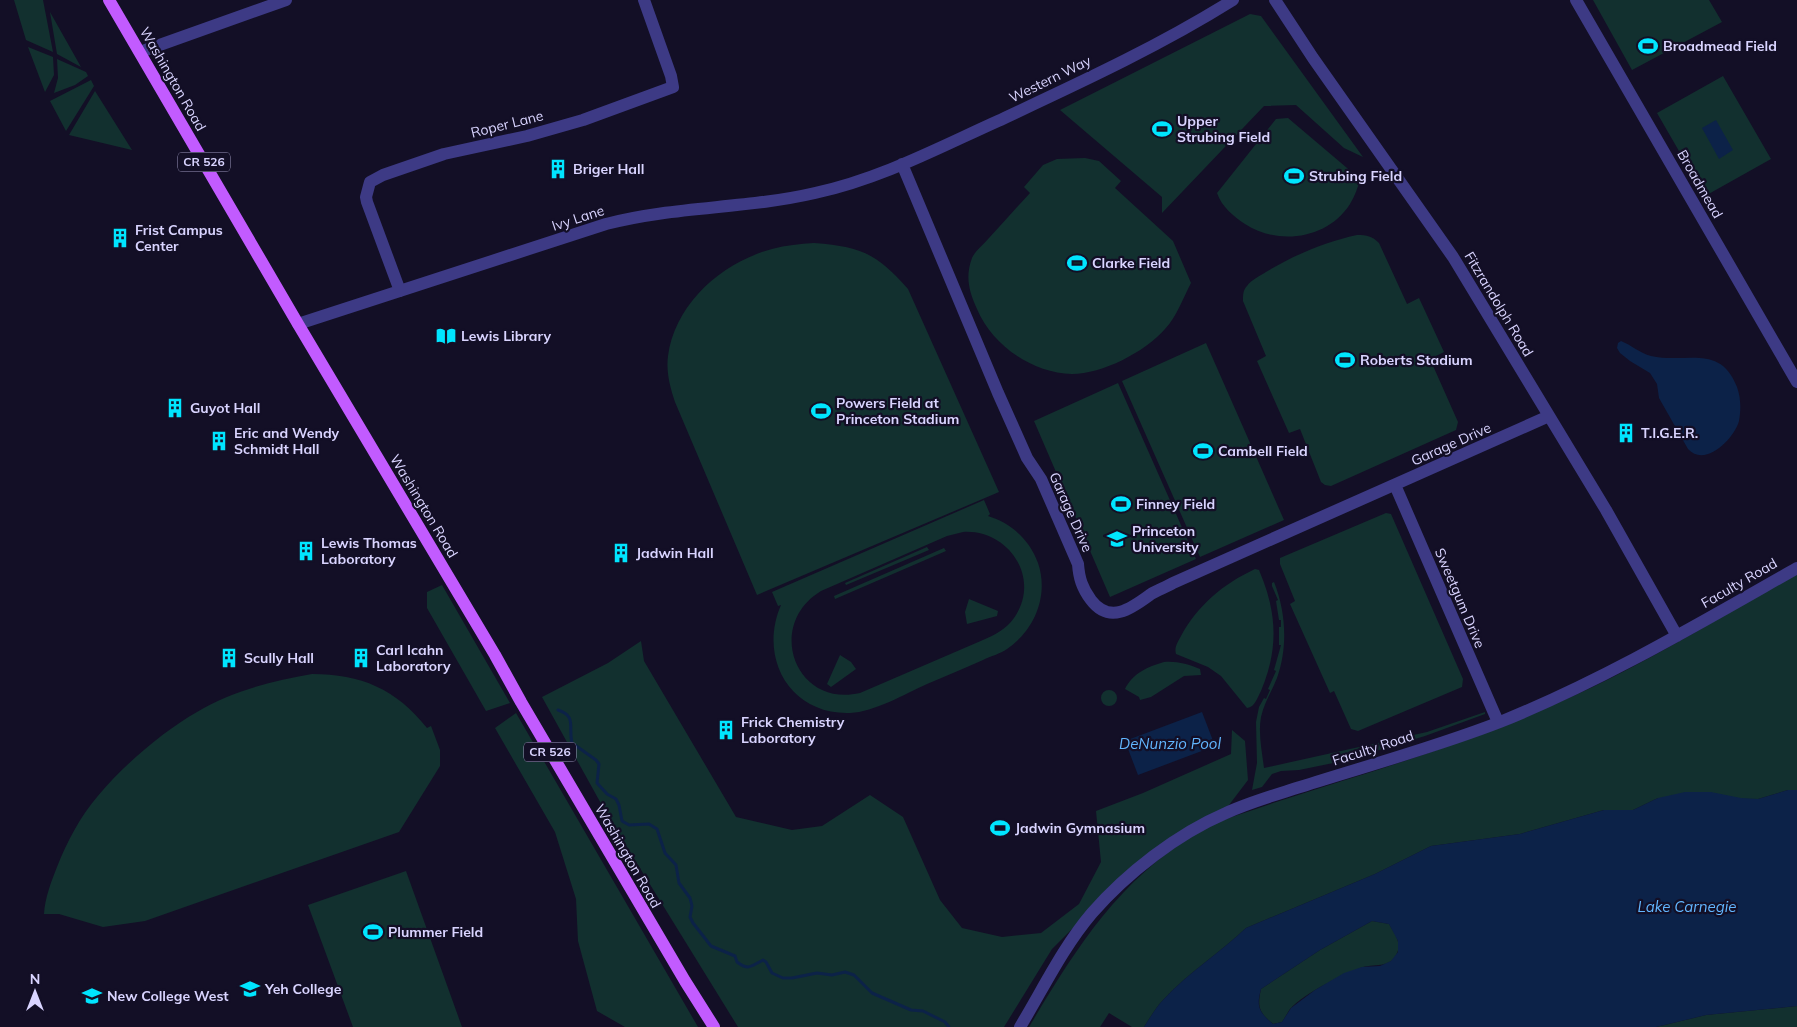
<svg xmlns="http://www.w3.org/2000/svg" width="1797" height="1027" font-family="Mulish,sans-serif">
  <rect width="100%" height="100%" fill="#130f26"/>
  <path fill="#12302f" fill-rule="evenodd" d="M14,0H43L53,52L26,40Z
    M1593,0H1709L1722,22L1632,70Z
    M50,12L81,67L57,54Z
    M1250,14L1261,16L1363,157L1344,148L1296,105L1264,106L1162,213V197L1060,110Z
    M28,47L53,57L54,75L45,92Z
    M57,59L86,72L88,76L75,85L54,93L58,78Z
    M1723,76L1771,159L1705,196L1657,113Z
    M91,80L94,86L66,131L50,101Z
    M95,91L132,150L69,135Z
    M1288,118L1360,179C1358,187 1355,196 1350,204C1328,239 1278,246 1245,224C1233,216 1222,207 1217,193L1276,119Z
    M1085,158L1099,161L1121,181L1115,188L1173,241L1191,283C1183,298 1177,316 1165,329C1145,352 1102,374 1072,374C1032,373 992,345 977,309C969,291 965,277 972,258C975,251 984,244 989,238C1003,223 1016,208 1030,193L1024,187L1043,165L1057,159Z
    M1357,235C1367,235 1372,236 1379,243L1407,304L1419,298L1444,352L1430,359L1458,422L1456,430L1331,486L1325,485L1321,482L1300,429L1289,433L1257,361L1266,356L1243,301C1243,295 1243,290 1247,286C1251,280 1260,276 1266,272C1294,255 1325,242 1357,235Z
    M814,243C862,247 876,253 908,289L999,492L757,595L675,402C670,387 666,372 668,356C675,303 723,262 772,249C786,245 800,244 814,243Z
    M1206,343L1284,520L1200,557L1122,381Z
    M1118,383L1196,559L1110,597L1034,421Z
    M984,500L990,514L988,516C1011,523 1030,540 1038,563C1049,595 1035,630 1007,649C1000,654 991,656 983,660C965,668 946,676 927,684C905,694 874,712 850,713C790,715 758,658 781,605L778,606L772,592ZM963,532C1008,529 1042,578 1014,618C1006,629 995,635 983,640L860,693C795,708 765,625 821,591L947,536Z
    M1386,513L1391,514L1463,679L1462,687L1358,731L1351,729L1334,691L1330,693L1290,604L1295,601L1280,564V558Z
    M927,547L929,550L846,585L845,583Z
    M944,548L946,551L835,599L834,596Z
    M1255,569L1259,570C1277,612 1279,648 1261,691C1257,698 1255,707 1247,708L1221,676L1208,667L1176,654C1174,647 1178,642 1181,636C1198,605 1223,584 1255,569Z
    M1797,574V790H1788L1758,799L1658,798L1633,810H1604L1520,834L1431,846L1375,874L1246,928C1220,953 1189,972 1164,999C1156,1007 1150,1018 1144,1027H1132L1109,1013L1100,1027H1029C1075,950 1117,882 1195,834C1211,823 1232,817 1250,811C1281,800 1311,791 1342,781C1411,760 1479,736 1546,708C1633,672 1715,620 1797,574Z
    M1274,582C1286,612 1288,647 1277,678C1272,691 1264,703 1261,717C1258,733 1262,752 1264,768L1427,732L1485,712V714L1425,736L1343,761L1299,770L1281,771L1272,774L1262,787L1252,790L1257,763L1256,722L1259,707L1264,698L1266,699L1270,690L1268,689L1276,671L1274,670L1281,645H1279V627H1281V620H1279L1276,601L1278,600L1272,586V583Z
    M442,585L510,703L486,711L427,608V592Z
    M969,599L998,611L997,616L967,624L965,612Z
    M641,641L644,661L736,817L792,830L822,826L870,795L903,817L940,900L962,928L1002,937L1041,933L1079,904L1101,862L1096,811L1143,793L1231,754L1232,730L1245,741L1248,780L1229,805L1158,846L1111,890L1052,949L1004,1027H738L609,818L542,697L608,663Z
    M840,655L851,662L856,669L831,687L827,684Z
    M1164,662C1177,661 1188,664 1200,669L1201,675L1184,676L1151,697L1140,700L1139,697L1125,689C1133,673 1147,667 1164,662Z
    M312,674C361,674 396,689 427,728L431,726L440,750V766L399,832L145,921L103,927L59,914H44C45,898 51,882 57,867C62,854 68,841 75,829C98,786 155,736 197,712C232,691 272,681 312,674Z
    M1101 698a8 8 0 1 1 16 0a8 8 0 1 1-16 0Z
    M516,713L698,1027H625L597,1011L578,941L576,899L555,832L495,728Z
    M406,871L462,1027H353L308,905Z
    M1372,921L1389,924C1394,933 1402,942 1397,953C1391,969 1373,963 1360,968C1342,975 1303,994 1290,1009C1287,1013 1285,1018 1282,1022L1273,1024C1259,1012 1257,1007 1261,989L1320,950Z
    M1797,1006V1027H1656L1706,1015Z"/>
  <path fill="#0c2248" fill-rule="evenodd" d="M1716,120L1733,150L1719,159L1702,128Z
    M1621,341C1631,345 1640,353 1651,356C1686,364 1720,343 1737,387C1741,398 1741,410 1739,421C1734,439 1705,468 1688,449L1659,398L1657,384L1650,373L1630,361L1620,353L1617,348L1618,343Z
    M1202,712L1215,746L1138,775L1125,741Z
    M1788,790H1797V1006L1706,1015L1656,1027H1144C1150,1018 1156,1007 1164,999C1189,972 1220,953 1246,928L1375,874L1431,846L1520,834L1604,810H1633L1658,798L1685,792H1711L1741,798L1758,799ZM1372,921L1389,924L1398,941V952L1391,961L1380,966L1362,967L1344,973L1315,990L1291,1008L1282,1022L1273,1024C1259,1012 1256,1007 1261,989L1320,950Z"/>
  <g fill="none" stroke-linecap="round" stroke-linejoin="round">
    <path stroke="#0c2248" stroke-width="3" d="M558,710C577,716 568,727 572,743L596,760L599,764L597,783L607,794L616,799L619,805L622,821L629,825L649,824L657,829L665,853L676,865L679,883L690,898L692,906L690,917L693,923L711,946L735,956L737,962C749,971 751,966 763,960L766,962L772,973L783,978H792L817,973L832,975L845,972L854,975L872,993L911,1010L923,1011L945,1022L949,1027"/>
    <path stroke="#3d3a85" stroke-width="12" d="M1275,0L1313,58L1453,257L1606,510L1677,636
      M1576,0L1797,382
      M140,52L286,0
      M902,164L998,393L1027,458L1041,479L1078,564C1079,578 1082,588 1091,600C1110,625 1132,608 1151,594C1158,590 1166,587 1173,583L1549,416
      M400,291L367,202L366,197L370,182L383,175L444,154L527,136L583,120L673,87L671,76L644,0
      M298,324L606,224C675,206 746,209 815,193C880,179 938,148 998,121C1077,84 1158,47 1233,0
      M1395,485L1498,722
      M1020,1027C1043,989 1063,947 1092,913C1127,873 1177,834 1226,813C1250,802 1275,795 1300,787C1366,766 1436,747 1500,722C1604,680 1700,623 1797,568"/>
    <path stroke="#c25bff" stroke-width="12" d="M109,0L298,324L495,655L521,702L685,981L714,1027"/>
  </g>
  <defs>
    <symbol id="stadium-bare" viewBox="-9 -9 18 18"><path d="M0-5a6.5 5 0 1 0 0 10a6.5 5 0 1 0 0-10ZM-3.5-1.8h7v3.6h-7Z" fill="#00e5ff" stroke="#130f26" stroke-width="2.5" paint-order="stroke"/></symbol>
    <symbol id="building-bare" viewBox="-9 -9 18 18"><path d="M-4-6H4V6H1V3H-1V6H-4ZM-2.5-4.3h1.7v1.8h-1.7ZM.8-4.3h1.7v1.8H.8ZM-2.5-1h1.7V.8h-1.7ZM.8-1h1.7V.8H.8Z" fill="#00e5ff" stroke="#130f26" stroke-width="2.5" paint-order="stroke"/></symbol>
    <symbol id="library-bare" viewBox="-9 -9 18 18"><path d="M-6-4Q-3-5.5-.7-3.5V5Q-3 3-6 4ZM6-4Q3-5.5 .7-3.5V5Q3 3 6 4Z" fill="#00e5ff" stroke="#130f26" stroke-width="2.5" paint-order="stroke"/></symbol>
    <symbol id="university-bare" viewBox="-9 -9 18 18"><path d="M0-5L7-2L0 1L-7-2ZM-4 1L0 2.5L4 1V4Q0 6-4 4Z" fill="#00e5ff" stroke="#130f26" stroke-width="2.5" paint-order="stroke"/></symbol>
  </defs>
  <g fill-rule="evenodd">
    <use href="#stadium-bare" x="1634" y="32" width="28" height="28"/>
    <use href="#stadium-bare" x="1148" y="115" width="28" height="28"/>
    <use href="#building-bare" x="544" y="155" width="28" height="28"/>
    <use href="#stadium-bare" x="1280" y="162" width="28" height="28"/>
    <use href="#building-bare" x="106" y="224" width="28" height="28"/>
    <use href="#stadium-bare" x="1063" y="249" width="28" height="28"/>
    <use href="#library-bare" x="432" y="322" width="28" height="28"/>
    <use href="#stadium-bare" x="1331" y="346" width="28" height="28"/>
    <use href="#building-bare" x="161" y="394" width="28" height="28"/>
    <use href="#stadium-bare" x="807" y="397" width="28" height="28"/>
    <use href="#building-bare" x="1612" y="419" width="28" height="28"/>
    <use href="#building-bare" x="205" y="427" width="28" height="28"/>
    <use href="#stadium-bare" x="1189" y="437" width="28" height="28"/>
    <use href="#stadium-bare" x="1107" y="490" width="28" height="28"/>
    <use href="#university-bare" x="1103" y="525" width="28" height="28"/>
    <use href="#building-bare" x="292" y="537" width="28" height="28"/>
    <use href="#building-bare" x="607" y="539" width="28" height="28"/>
    <use href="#building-bare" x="215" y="644" width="28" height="28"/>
    <use href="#building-bare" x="347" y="644" width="28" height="28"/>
    <use href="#building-bare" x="712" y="716" width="28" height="28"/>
    <use href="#stadium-bare" x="986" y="814" width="28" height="28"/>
    <use href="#stadium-bare" x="359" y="918" width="28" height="28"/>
    <use href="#university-bare" x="236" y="975" width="28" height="28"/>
    <use href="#university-bare" x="78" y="982" width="28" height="28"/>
  </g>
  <g text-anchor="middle" stroke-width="4.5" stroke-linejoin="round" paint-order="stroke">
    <g fill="#130f26" stroke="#9e99be" stroke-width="1">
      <rect x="178" y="152.5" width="52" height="19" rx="4"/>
      <rect x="524" y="742.5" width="52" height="19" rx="4"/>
    </g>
    <g font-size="12" font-weight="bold" fill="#d9d4ff">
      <text x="204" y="166">CR 526</text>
      <text x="550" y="756">CR 526</text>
    </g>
    <g font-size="14" font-weight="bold" fill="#d9d4ff" stroke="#130f26" text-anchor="start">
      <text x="1663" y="51">Broadmead Field</text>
      <text x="1177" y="126">Upper<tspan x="1177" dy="16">Strubing Field</tspan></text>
      <text x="573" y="174">Briger Hall</text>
      <text x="1309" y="181">Strubing Field</text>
      <text x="135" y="235">Frist Campus<tspan x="135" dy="16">Center</tspan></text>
      <text x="1092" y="268">Clarke Field</text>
      <text x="461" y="341">Lewis Library</text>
      <text x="1360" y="365">Roberts Stadium</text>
      <text x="836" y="408">Powers Field at<tspan x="836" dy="16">Princeton Stadium</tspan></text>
      <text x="190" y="413">Guyot Hall</text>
      <text x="234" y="438">Eric and Wendy<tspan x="234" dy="16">Schmidt Hall</tspan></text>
      <text x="1641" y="438">T.I.G.E.R.</text>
      <text x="1218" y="456">Cambell Field</text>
      <text x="1136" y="509">Finney Field</text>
      <text x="1132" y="536">Princeton<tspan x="1132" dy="16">University</tspan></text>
      <text x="321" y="548">Lewis Thomas<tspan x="321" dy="16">Laboratory</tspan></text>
      <text x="636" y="558">Jadwin Hall</text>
      <text x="376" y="655">Carl Icahn<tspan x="376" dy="16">Laboratory</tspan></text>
      <text x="244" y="663">Scully Hall</text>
      <text x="741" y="727">Frick Chemistry<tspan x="741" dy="16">Laboratory</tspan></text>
      <text x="1015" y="833">Jadwin Gymnasium</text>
      <text x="388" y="937">Plummer Field</text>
      <text x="265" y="994">Yeh College</text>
      <text x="107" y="1001">New College West</text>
    </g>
    <g font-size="14" fill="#d9d4ff" stroke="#130f26">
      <text transform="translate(173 79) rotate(60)" y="5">Washington Road</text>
      <text transform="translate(1050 79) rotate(-26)" y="5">Western Way</text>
      <text transform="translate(507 124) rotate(-14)" y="5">Roper Lane</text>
      <text transform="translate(1700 184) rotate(60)" y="5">Broadmead</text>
      <text transform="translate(578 218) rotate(-18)" y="5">Ivy Lane</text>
      <text transform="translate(1499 304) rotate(59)" y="5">Fitzrandolph Road</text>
      <text transform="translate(1451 444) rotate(-24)" y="5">Garage Drive</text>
      <text transform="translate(424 506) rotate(59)" y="5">Washington Road</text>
      <text transform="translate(1071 512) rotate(66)" y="5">Garage Drive</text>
      <text transform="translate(1739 583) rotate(-30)" y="5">Faculty Road</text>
      <text transform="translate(1460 598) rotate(67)" y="5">Sweetgum Drive</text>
      <text transform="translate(1373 748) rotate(-18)" y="5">Faculty Road</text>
      <text transform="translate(628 856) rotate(60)" y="5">Washington Road</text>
    </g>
    <g font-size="15" font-style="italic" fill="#62b6ff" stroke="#130f26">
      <text x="1170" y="749">DeNunzio Pool</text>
      <text x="1687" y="912">Lake Carnegie</text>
    </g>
  </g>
  <g transform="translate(35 992)" stroke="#130f26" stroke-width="4" paint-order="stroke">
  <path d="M0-4L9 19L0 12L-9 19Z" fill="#d9d4ff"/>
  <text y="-8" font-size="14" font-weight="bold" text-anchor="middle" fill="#d9d4ff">N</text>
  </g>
</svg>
